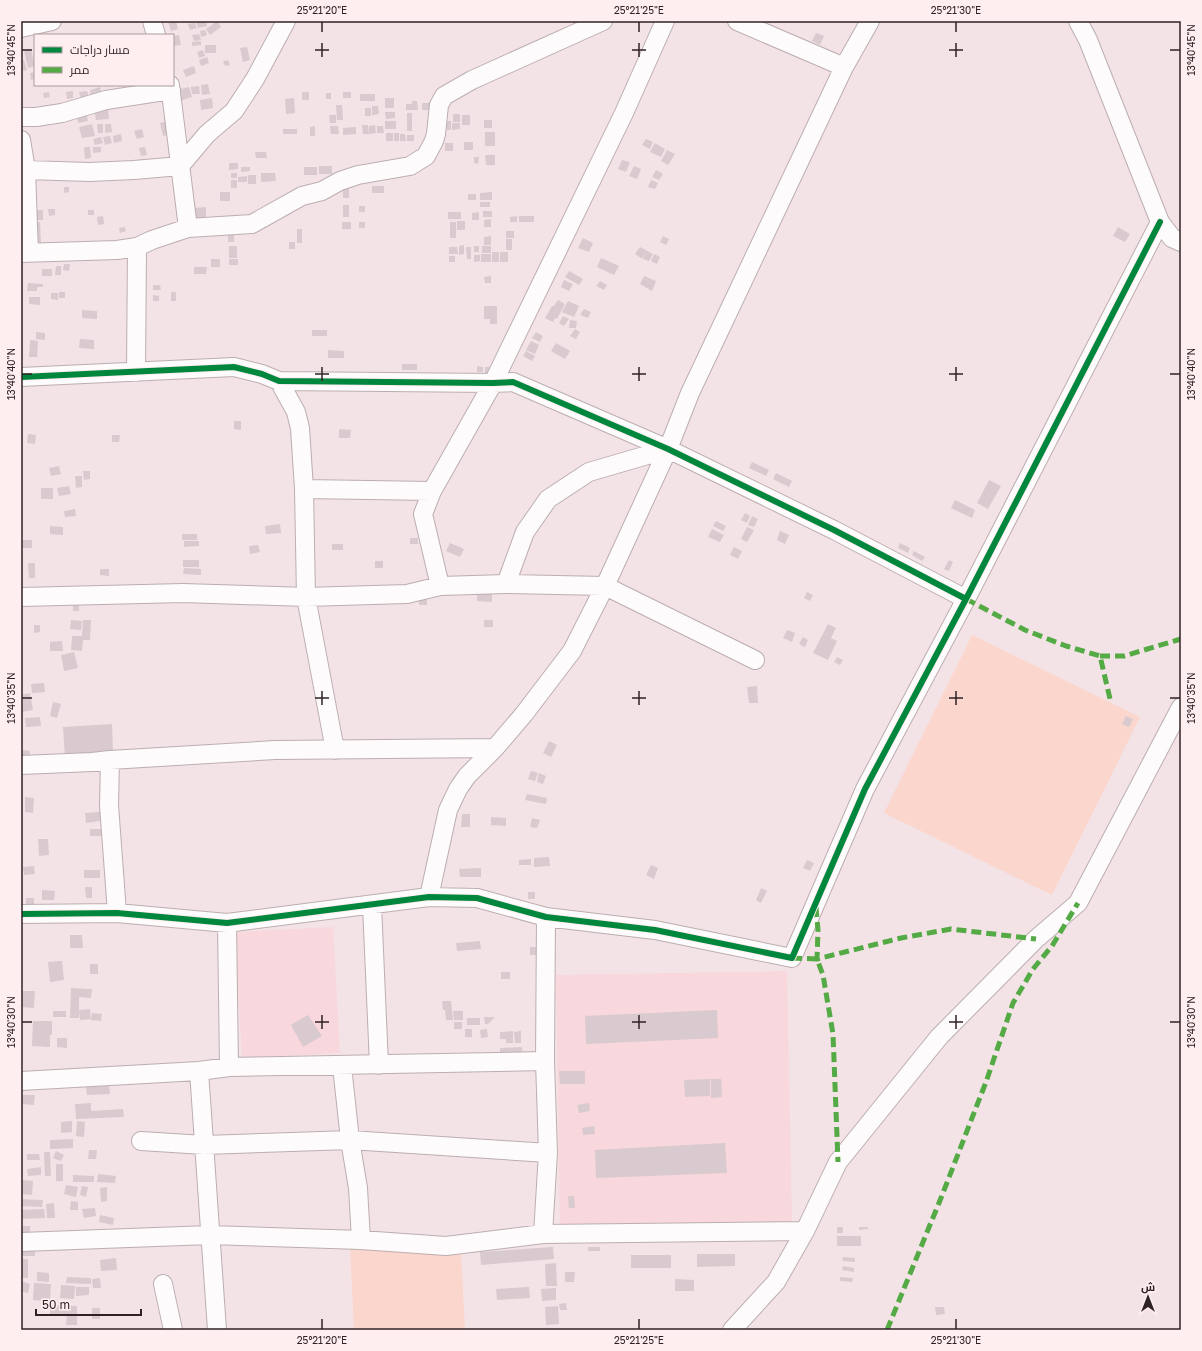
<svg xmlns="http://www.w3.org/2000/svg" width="1202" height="1351" font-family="'Golos Text',Cairo,sans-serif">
  <rect width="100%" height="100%" fill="#f4e3e6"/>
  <path fill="#f8d7dd" d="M333,927L340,1053L242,1058L235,932Z
    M787,971L792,1224L560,1227L556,975Z"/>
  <path fill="#fad6cc" d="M972,635L1140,717L1052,895L884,813Z
    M350,1248L461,1250L465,1330H354Z"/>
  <path fill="#d8cace" d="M168,21H176L178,29L171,31Z
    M196,21H206L207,26L198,28Z
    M217,21L221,27L210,35L206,29Z
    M195,23L197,28L190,30L188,24Z
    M205,30L207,35L201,37L200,31Z
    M816,33L824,36L820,45L812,41Z
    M199,34L201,40L194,41L192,35Z
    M179,35L181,45L174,46L173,36Z
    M201,41V45L192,46V42Z
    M205,45H216V53H205Z
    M247,47L250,60L243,62L240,48Z
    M31,49L35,66L28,68L24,51Z
    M203,50L205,56L199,58L197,52Z
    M207,57L209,63L201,66L199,60Z
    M24,60L27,70L22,71L21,61Z
    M228,60L230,65L225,66L223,61Z
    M194,66L196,73L186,77L183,70Z
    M35,72V79L31,80L30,73Z
    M208,84L210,94L202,95L201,85Z
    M199,86L200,94H192L191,87Z
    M100,87L102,95L91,97L90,90Z
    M189,87L192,97L179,101L176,90Z
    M73,91V98L67,99L66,92Z
    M87,91L89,97L81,99L79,92Z
    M49,92L50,97L44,98L43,93Z
    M302,92H309V100H302Z
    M343,92H351V98H343Z
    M326,93H331V99H326Z
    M360,94H375V101H360Z
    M212,98L213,108L201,110L200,100Z
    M294,98L295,113L286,114L285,99Z
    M385,98H394V108H385Z
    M412,101H417L418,110H406V104H412Z
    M422,103H430V110H422Z
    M336,105H342L343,120H337Z
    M108,106L109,119L96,120L94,108Z
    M372,106H378L379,114L372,115Z
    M365,108H371V116H365Z
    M86,109L88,121L78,123L76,111Z
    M385,112H395V118L386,119Z
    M407,113H412V131H407Z
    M453,114H460V122H453Z
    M329,115H336V123H330Z
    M462,115H470V125H462Z
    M484,120H492V128H484Z
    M169,121L172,134L163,136L160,123Z
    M385,121H396V129H385Z
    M447,121H451V130H447Z
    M452,123H460V129L452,130Z
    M92,124L95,136L82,138L79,127Z
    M97,124H103V133H98Z
    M105,124H111L112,132L105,133Z
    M362,125H368L369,134H363Z
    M375,125L376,133L369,134V126Z
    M315,126V136H310V127Z
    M330,126H338L339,134H331Z
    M377,126H383L384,133H377Z
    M356,127V134L343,135V128Z
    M142,129L144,137L137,139L134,131Z
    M283,129H297V134H283Z
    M485,132H495V146H485Z
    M386,133H393V141H386Z
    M394,133H399V141H394Z
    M121,134L122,141L114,143L113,136Z
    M400,134H405L406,141H400Z
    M407,135H414V141H407Z
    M110,136L112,143L105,145L103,137Z
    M101,137L103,143L95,145L93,139Z
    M646,139L653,142L650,149L642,145Z
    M464,142H473V150H464Z
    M445,143H453V151H445Z
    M655,143L665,149L661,157L650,152Z
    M84,147H90L91,158L85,159Z
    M93,147H101V152L93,153Z
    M145,147L147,155L141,156L139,148Z
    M667,150L675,154L668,165L661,161Z
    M255,152H266L267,158H256Z
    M485,155H495V165H486Z
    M474,157H479L478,164L474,163Z
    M622,160L630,162L626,172L618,169Z
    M229,163H238V169L229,170Z
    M319,166H332V174H319Z
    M634,166L641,169L637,179L629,176Z
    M241,167H250V171L241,172Z
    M304,167H317V175H304Z
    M656,170L663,174L659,180L652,177Z
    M231,173H237V178H231Z
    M261,173H275L276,181L261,182Z
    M248,175H256V184H248Z
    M247,176V182H238V177Z
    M231,180H237V188H231Z
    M651,180L658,183L655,189L648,187Z
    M343,186H349V198H343Z
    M372,186H384V193H372Z
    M64,187H69V192L64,193Z
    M220,192H230V201H220Z
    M492,192V200H480V193Z
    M468,194H476V200H468Z
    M480,202H490V207H480Z
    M343,205H349V217H343Z
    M359,206H365V212H359Z
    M206,207V219H196L195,208Z
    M48,209H55V215L49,216Z
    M32,210H43V220H32Z
    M88,210H94V215H88Z
    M483,211H492V217H483Z
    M448,212H461V219H448Z
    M479,212V220H472V213Z
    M103,216L104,224L98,225L97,217Z
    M517,216V222H510V217Z
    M519,216H534V222H519Z
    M491,219V227H484V220Z
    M457,221H465V230H457Z
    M40,222L41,244L35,245L34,223Z
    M342,222H351V229H342Z
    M359,222H365V228H359Z
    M450,222H456V238H450Z
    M125,227L126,231L120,233L119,228Z
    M1118,227L1130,234L1125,242L1113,236Z
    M297,229H302V243H297Z
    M506,231H514V238H506Z
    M228,234H234V242H228Z
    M491,236V245H484V237Z
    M663,236L669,239L666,245L660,242Z
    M583,238L593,243L589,252L578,248Z
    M506,239H512V250H506Z
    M289,242H295V249H289Z
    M464,245V254L459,255V246Z
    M229,246H237V258H229Z
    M474,246H479V252H474Z
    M482,246H491V253H482Z
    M449,247H457L458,254H449Z
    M466,247H471V259H467Z
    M640,247L653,254L649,261L643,259L646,251L642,259L635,254Z
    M492,252H499V262H492Z
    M500,252H508V262H500Z
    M481,254H491V262H481Z
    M654,254L660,257L657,264L651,261Z
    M474,255H480V261L474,262Z
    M449,256H455V262H449Z
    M601,258L619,266L614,275L597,267Z
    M211,259H220V267H211Z
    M229,259H238V265H229Z
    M64,264H70L69,271L63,270Z
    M56,266H61V275H55Z
    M194,267H207L206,274H194Z
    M42,269H52V276H42Z
    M569,271L583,279L579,285L565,277Z
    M491,276V283H485L484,277Z
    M644,276L656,281L652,291L640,284Z
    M564,280L573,284L569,291L561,287Z
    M600,281L607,285L604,290L596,286Z
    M28,283L43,284V287H37V291H27Z
    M153,285H160L161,290H153Z
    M59,292H65V298H59Z
    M171,292H176V301H171Z
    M51,293H58V300L51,299Z
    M153,295L159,296V301H153Z
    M29,297H40V305L29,304Z
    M558,300L565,304L557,319L555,318L553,322L545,318L552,306H554Z
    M568,301L579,306L574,317L562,312Z
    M484,306H497V324H490V319H484Z
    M584,309L591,312L588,318L580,315Z
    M82,310L97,311V319L82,318Z
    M563,316L569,319L564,326L559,323Z
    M570,320L577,321L576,328H569Z
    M575,329L580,332L576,339L570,336Z
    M312,330H327V336H312Z
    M36,332L45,333V340L36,339Z
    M536,332L543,336L540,342L532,338Z
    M80,339L94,340V349L79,348Z
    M30,340L38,341L37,357H29Z
    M531,341L539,345L535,354L526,350Z
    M556,343L570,351L565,359L551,351Z
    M328,350L344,351V358H328Z
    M526,351L535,356L532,361L523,356Z
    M402,364H417V370H402Z
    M477,366L483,367V372H477Z
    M485,367H491V373H485Z
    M234,421H241V430L234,429Z
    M339,429L351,430L350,438H339Z
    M28,434L36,435L35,444L27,443Z
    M112,435H120L119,442H112Z
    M752,462L769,470L766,476L749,468Z
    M59,466L61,474L51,476L49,468Z
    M83,471H90V479L84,480Z
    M776,473L792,481L789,487L773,479Z
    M75,476H82V487L76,488Z
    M989,480L1001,486L988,509L977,503Z
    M69,486L71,494L59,496L57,488Z
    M41,488H53V499H41Z
    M955,500L975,510L972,518L951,508Z
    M75,509L76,516L65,517L64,511Z
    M745,513L750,516L747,523L741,520Z
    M752,516L758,519L754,527L748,525Z
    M716,521L726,526L723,531L713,526Z
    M280,524L281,533L266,534L265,526Z
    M50,526L63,527V535L50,534Z
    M747,527L754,530L747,542L741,539Z
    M712,529L724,535L720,542L708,537Z
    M780,531L789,535L785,544L777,540Z
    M182,534H197V540H182Z
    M410,538H418V544H410Z
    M22,540H32V548H22Z
    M184,541H199V546L184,547Z
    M450,543L464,549L460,557L446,551Z
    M900,543L910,548L908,553L898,548Z
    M332,544H343V550H332Z
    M258,545L260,552L250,554L249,546Z
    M734,547L742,551L738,559L730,555Z
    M914,551L925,557L922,561L912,555Z
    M183,560H199V567H183Z
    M949,560L953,562L949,571L944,569Z
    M375,561H383V568H375Z
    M28,563H35V578H29Z
    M184,568L201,569V575L183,574Z
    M100,569H109V576L100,575Z
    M807,592L813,595L810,601L804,598Z
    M477,594H492V602L477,601Z
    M419,598H427V605H419Z
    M73,605H79V611H73Z
    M71,620L82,621L81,630L70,629Z
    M83,620H91L90,640H83L82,651L71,650L72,636H82Z
    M484,620H493V627H484Z
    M828,624L836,628L831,638L837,641L828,660L813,653Z
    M34,625H40V632L34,633Z
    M787,630L795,633L792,642L783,638Z
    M803,637L808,640L805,647L799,644Z
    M62,641L63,651H50V642Z
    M74,652L78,668L64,671L61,655Z
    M837,657L843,660L840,665L834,662Z
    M44,683L45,692L32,693L31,684Z
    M757,686L758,703H749L747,687Z
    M30,693L33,710L21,712V695Z
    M53,702L61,704L57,718L50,716Z
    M1126,716L1133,719L1129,727L1122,724Z
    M40,717L41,726L26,727L25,718Z
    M112,724L113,751L65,757L63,727Z
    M549,741L557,745L551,757L543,753Z
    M22,750L30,751L29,761L21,760Z
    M531,771L538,773L535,781L528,779Z
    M539,773L546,776L543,784L537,782Z
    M527,794L547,798L546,804L525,800Z
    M25,797L34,798L33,813L25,812Z
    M100,812V821L86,823L85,813Z
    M462,814H470V827H461Z
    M491,817L506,818V826L491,825Z
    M532,818L540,820L537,828L530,827Z
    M90,829H101V836H90Z
    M38,839H48L49,855L39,856Z
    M549,857L550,866L534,867V858Z
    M531,859V865H519V860Z
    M807,860L814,863L810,871L803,868Z
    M651,865L658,868L654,879L646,875Z
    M34,866L35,874L24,875L23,867Z
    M481,868V877H460L459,869Z
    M84,870H100V878H84Z
    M85,887H92V898H86Z
    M761,888L767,891L761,903L756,900Z
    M42,890L55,891L54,900H42Z
    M528,892H535V899H528Z
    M26,898H34V915H26Z
    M70,935H82L83,948H70Z
    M480,941L481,949L457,951L456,943Z
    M530,947H537L538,955H530Z
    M62,961L64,980L50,982L48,962Z
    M90,964H98V974H90Z
    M501,972H510V979H501Z
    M71,988L92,989L91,998L79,997V1018H70Z
    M22,991H35L34,1008L21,1007Z
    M442,1001H451L453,1020H446L445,1010H443Z
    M90,1009L91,1019L80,1020L79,1010Z
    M717,1010L718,1038L586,1044L585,1016Z
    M53,1011H66V1017H53Z
    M453,1011H463V1020H454Z
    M92,1013L102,1014L101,1021L91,1020Z
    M308,1015L322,1036L303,1047L291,1025Z
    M484,1017H495L488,1024H485Z
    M467,1018H480V1025H467Z
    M33,1021H52V1035H50V1047L32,1046Z
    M454,1022H462V1029H454Z
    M465,1029H472V1037H465Z
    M487,1029L488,1037L481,1038L480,1030Z
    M513,1031V1043H506V1039L505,1040V1039H500V1032Z
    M521,1031V1043H515L514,1032Z
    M57,1038H67V1048L57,1047Z
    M522,1047L523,1055H500V1048Z
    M559,1071H585V1084H560Z
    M710,1079V1096L685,1097L684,1080Z
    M711,1079H721L722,1097L711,1098Z
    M109,1086L110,1094L87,1095L86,1087Z
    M21,1095H35L34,1105L21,1104Z
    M91,1103V1111L123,1109L124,1117L76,1119L75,1104Z
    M589,1103L590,1111L579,1113L577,1105Z
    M72,1121V1132L61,1133V1122Z
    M77,1121L85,1122L84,1137L76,1136Z
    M594,1126L595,1134L583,1135L582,1128Z
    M73,1139V1148L50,1149V1140Z
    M725,1143L727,1173L596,1178L595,1150Z
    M89,1150H97L96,1159H88Z
    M56,1151L64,1155L61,1161L53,1158Z
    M44,1152H50L51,1176H45Z
    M27,1154H39L40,1160H27Z
    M56,1164H63V1181H56Z
    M41,1167V1175L28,1176L27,1169Z
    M98,1174L116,1176L115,1183L97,1182Z
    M73,1175L94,1176V1182H73Z
    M21,1180L33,1181L32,1195L21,1194Z
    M66,1185L78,1187L76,1197L64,1194Z
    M82,1186L88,1187L86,1197L80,1195Z
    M107,1187V1201L101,1202L100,1188Z
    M568,1196H574L575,1208H569Z
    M21,1199L43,1200L42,1207L21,1206Z
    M71,1201L78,1202V1210H70Z
    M54,1203L55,1218H47L46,1204Z
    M95,1208L96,1216L84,1218L82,1209Z
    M44,1209L45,1218L21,1219V1210Z
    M100,1215L114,1218L113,1225L99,1222Z
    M21,1226H30V1240H21Z
    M837,1227H843V1233H837Z
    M859,1227H868V1229L859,1230Z
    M837,1236H861V1246H837Z
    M553,1247L554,1259L481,1265L480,1252Z
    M588,1247H600V1251H588Z
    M35,1248V1256H22L21,1249Z
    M697,1254H735V1266L697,1267Z
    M631,1255H671V1268H631Z
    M843,1257L855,1258V1262L842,1261Z
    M116,1258L117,1270L101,1271L100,1260Z
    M21,1259H28V1278H21Z
    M556,1263L557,1286H546L545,1264Z
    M843,1266L854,1268V1272L842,1270Z
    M37,1272L49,1273V1282L37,1281Z
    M565,1272H575L574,1282H565Z
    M67,1277L91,1278V1284L66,1283Z
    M840,1277L853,1278L852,1282L840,1281Z
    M100,1278L101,1288H93L92,1279Z
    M675,1279L694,1280V1291H675Z
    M21,1281L30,1284L28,1293L21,1291Z
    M34,1283L51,1284L50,1301L33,1300Z
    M61,1285L75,1286L74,1299L60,1298Z
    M76,1287H89V1295L76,1296Z
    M529,1287L530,1298L497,1300L496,1289Z
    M556,1288V1300L542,1301L541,1289Z
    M566,1303L567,1310H560L559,1304Z
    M50,1305L77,1306V1325H66L67,1314H50Z
    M558,1306L559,1324L546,1325L545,1307Z
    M935,1307H944L945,1314L936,1315Z
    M92,1308H100V1319H92Z"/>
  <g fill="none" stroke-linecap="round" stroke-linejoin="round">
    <defs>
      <path id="minor" d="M152,21L156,35
        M737,21L844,67
        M1078,21L1088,40L1160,222L1172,238L1181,242
        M21,28L52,21
        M170,85L188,228
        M21,117H36L62,113L106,100L171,90
        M21,140L26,170L29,253
        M26,170L89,172L134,170L180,166L207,134L234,111L255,79L286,21
        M21,253L117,250L137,247L152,240L188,228L252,224L302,196L322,191L340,181L358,175L410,166L426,156L434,141L436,134L439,105L444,96L472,80L603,21
        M136,372L137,247
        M21,377L234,367L262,374L279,381L493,383L513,382L668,449L834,530L966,599
        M279,381L296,412L300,428L304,489L306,597L335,750
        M304,489L432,491
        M506,584L525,532L548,499L589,472L668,449
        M440,586L423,514L432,491L493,383L624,113L665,21
        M21,597L183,593L306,597L407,594L440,586L506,584L605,586L755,660
        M110,760L109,805L117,913
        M21,765L92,762L110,760L275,750L495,748
        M429,897L448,810L458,789L467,776L495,748L524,714L572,651L605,586L668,449L690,393L844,67L870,21
        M372,905L379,1065
        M21,914L117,913L227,923L429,897L477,898L546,917L655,930L792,958L865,789L966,599L1160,222
        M227,923L229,1067
        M342,1066L350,1140L358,1188L361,1240
        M199,1071L217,1330
        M21,1081L199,1071L229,1067L545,1061
        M141,1141L204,1145L350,1140L548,1153
        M543,1234L548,1153L545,1061L546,917
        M21,1242L210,1235L361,1240L446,1246L543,1234L805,1231
        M163,1284L173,1330
        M732,1330L776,1282L805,1231L838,1162L939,1037L1036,939L1078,903L1181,707"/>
    </defs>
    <use href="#minor" stroke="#bcaeb0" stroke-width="20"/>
    <use href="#minor" stroke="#fdfbfb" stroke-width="18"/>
    <path stroke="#54aa44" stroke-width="5" stroke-dasharray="10 5" stroke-linecap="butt" d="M966,599L1025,630L1066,646L1100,656L1111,703
      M1100,656H1124L1181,639
      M816,907L818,930L817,959L901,938L951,929L1036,939
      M792,958L817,959L823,975L833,1034L838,1162
      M887,1330L941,1198L986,1082L1013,1003L1033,969L1052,946L1078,903"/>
    <defs>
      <path id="cycleway" d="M21,377L234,367L262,374L279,381L493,383L513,382L668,449L834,530L966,599
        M21,914L117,913L227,923L429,897L477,898L546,917L655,930L792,958L865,789L966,599L1160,222"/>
    </defs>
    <use href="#cycleway" stroke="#feeef0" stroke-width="8"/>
    <use href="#cycleway" stroke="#00873e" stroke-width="6"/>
  </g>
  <path fill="none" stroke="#2f2224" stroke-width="1.5" d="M322,22V32M639,22V32M956,22V32M322,43V57M639,43V57M956,43V57M22,50H32M315,50H329M632,50H646M949,50H963M1170,50H1180M322,367V381M639,367V381M956,367V381M22,374H32M315,374H329M632,374H646M949,374H963M1170,374H1180M322,691V705M639,691V705M956,691V705M22,698H32M315,698H329M632,698H646M949,698H963M1170,698H1180M322,1015V1029M639,1015V1029M956,1015V1029M22,1022H32M315,1022H329M632,1022H646M949,1022H963M1170,1022H1180M322,1319V1329M639,1319V1329M956,1319V1329"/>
  <rect width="1202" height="1351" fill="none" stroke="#feeef0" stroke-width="44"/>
  <rect x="34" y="34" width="140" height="52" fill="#feeef0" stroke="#ab9c9e"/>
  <rect x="42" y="47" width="20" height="6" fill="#00873e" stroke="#ab9c9e"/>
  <text x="70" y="54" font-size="12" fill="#2f2224">مسار دراجات</text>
  <rect x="42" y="67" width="20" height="6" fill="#54aa44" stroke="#ab9c9e"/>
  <text x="70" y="74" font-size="12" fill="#2f2224">ممر</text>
  <g transform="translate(1148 1297)" stroke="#feeef0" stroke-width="3" paint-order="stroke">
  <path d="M0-3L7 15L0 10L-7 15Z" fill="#2f2224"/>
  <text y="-6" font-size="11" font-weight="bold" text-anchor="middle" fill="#2f2224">ش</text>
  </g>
  <path d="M36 1309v6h105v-6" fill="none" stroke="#2f2224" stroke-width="2"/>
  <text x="42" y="1309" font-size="12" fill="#2f2224" stroke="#feeef0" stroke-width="3" paint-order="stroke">50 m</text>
  <rect x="22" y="22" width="1158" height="1307" fill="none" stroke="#2f2224" stroke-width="1.5"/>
  <g font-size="10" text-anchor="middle" fill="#2f2224">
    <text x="322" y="14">25°21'20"E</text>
    <text x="639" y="14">25°21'25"E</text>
    <text x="956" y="14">25°21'30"E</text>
    <text transform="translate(11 50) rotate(-90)" y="4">13°40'45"N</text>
    <text transform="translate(1191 50) rotate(-90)" y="4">13°40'45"N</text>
    <text transform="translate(11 374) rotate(-90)" y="4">13°40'40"N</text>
    <text transform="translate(1191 374) rotate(-90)" y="4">13°40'40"N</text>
    <text transform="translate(11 698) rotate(-90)" y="4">13°40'35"N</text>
    <text transform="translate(1191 698) rotate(-90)" y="4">13°40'35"N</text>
    <text transform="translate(11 1022) rotate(-90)" y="4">13°40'30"N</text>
    <text transform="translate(1191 1022) rotate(-90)" y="4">13°40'30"N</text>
    <text x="322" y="1344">25°21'20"E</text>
    <text x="639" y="1344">25°21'25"E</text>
    <text x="956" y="1344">25°21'30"E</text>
  </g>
</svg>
